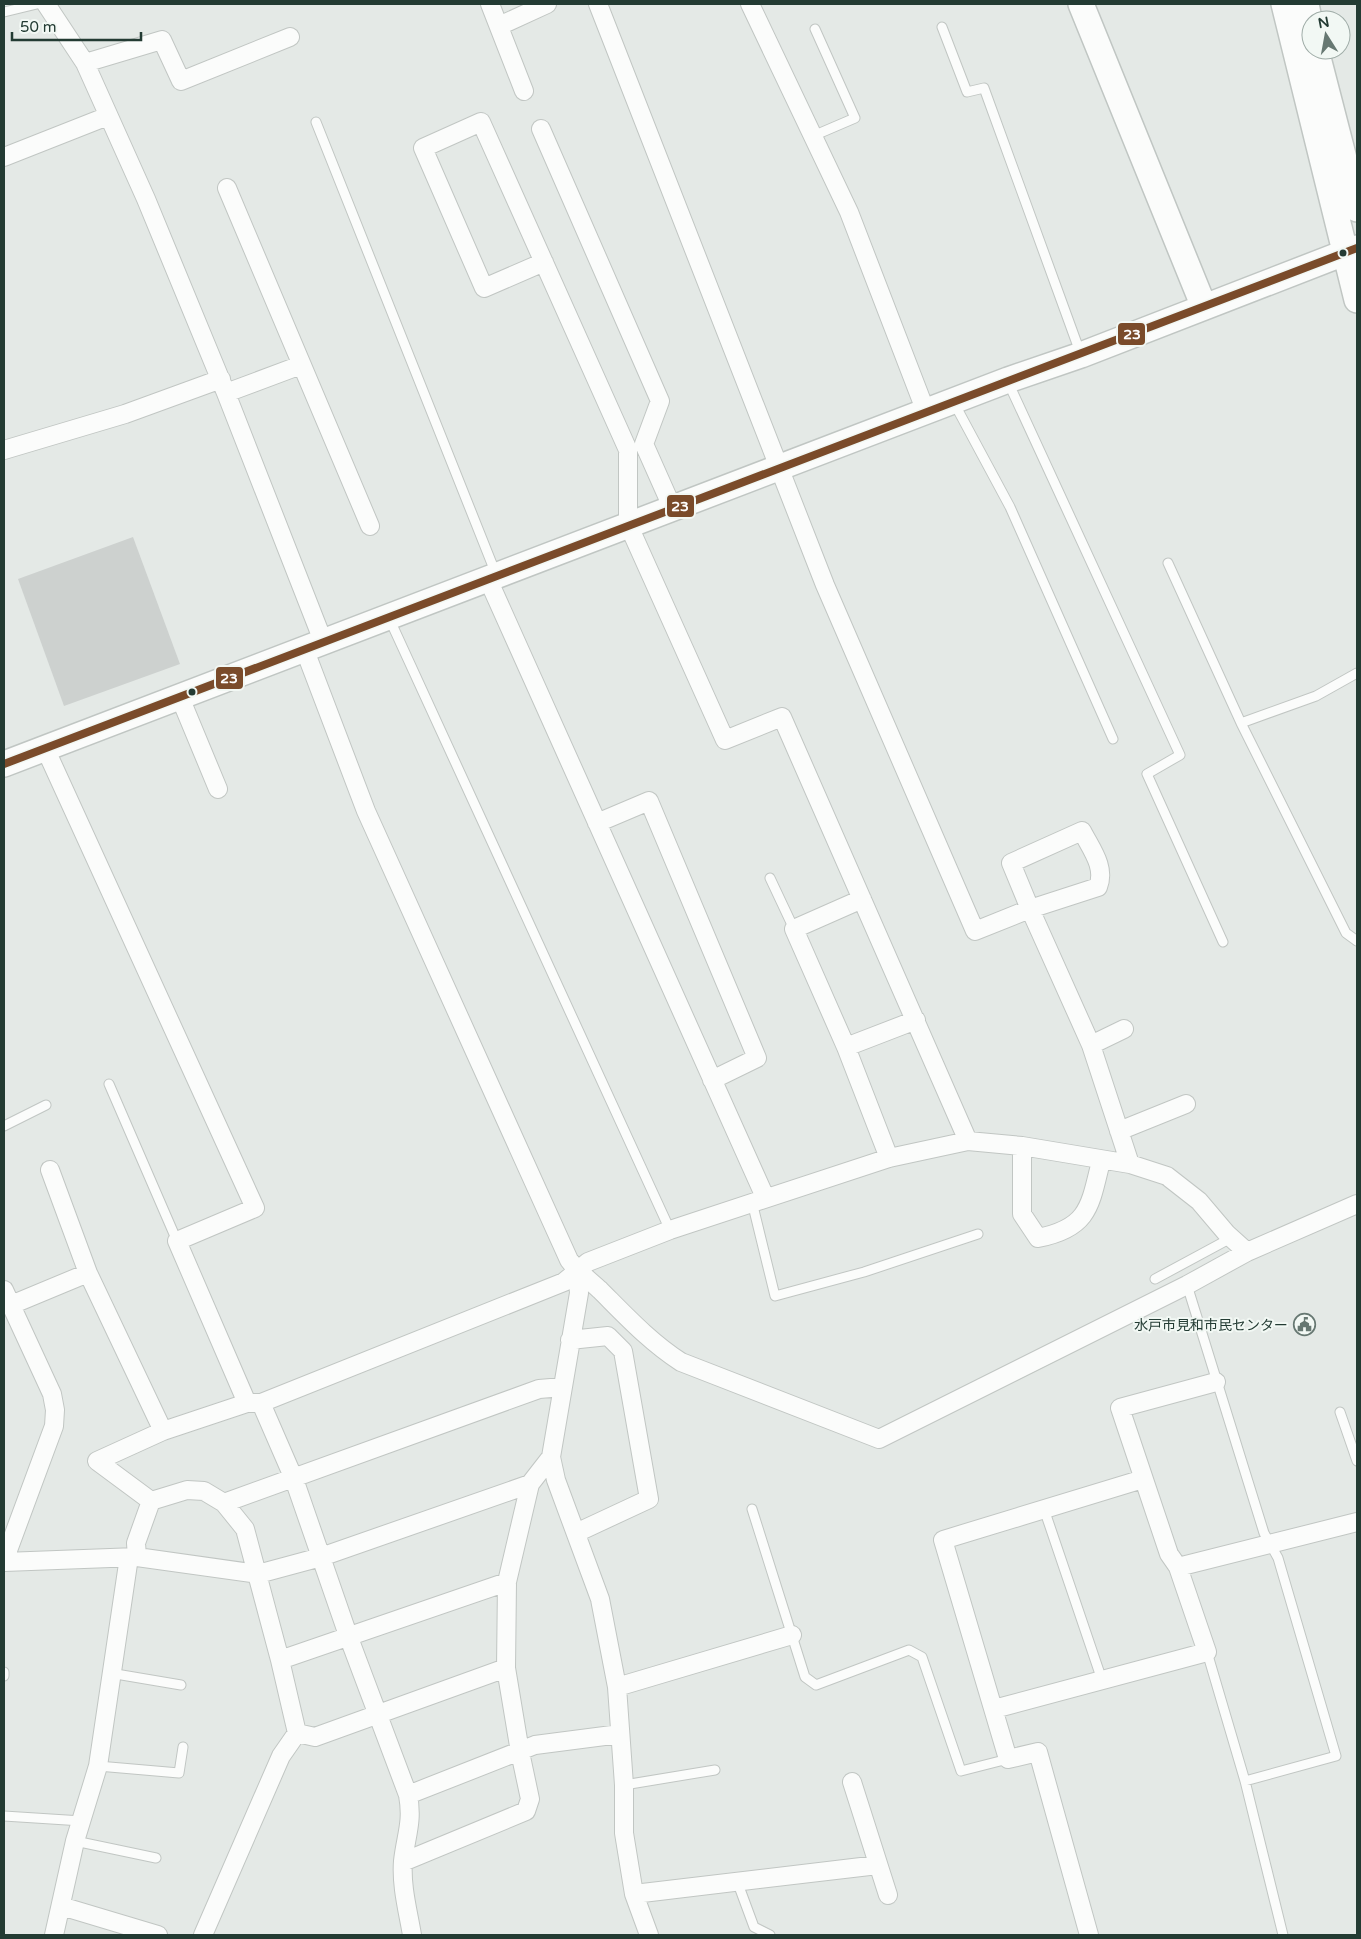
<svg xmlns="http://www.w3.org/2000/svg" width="1361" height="1939" font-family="'Varela Round','Noto Sans JP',sans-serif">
  <rect width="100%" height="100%" fill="#e4e9e6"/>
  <path fill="#cdd1cf" d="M133,537L180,664L64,706L18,579Z"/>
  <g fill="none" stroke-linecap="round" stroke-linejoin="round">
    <defs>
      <path id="lane" d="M4,12L37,4
        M942,27L967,92L984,88L1080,352
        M316,122L496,574
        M813,136L855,118L815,29
        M1008,382L1180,755L1147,774L1223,942
        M953,401L1010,507L1113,739
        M1168,563L1241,723L1316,696L1357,673
        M389,618L670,1230
        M1241,723L1346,933L1357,941
        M770,878L794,929
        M109,1084L177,1241
        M4,1126L46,1105
        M752,1202L775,1296L864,1272L978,1234
        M1155,1279L1231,1238
        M1187,1285L1264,1533L1278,1558L1336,1756L1245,1781
        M1340,1412L1357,1461
        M752,1509L805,1677L816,1685L909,1650L922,1657L961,1771L1008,1759
        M1044,1509L1102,1680
        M1207,1652L1245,1781L1283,1935
        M4,1672V1676
        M110,1673L181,1685
        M98,1766L179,1773L183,1747
        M624,1785L715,1770
        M4,1816L82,1821
        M75,1841L156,1858
        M737,1881L754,1927L770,1935"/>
      <path id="street" d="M46,4L85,63L146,199L226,393L323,641
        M490,4L524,91
        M598,4L825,585L975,931L1030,909L1091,1045L1130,1164
        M750,4L849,212L926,412
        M499,26L547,4
        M85,63L162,40L181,81L290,37
        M541,129L660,401L644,444L672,507
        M4,157L108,116
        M227,188L370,526
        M544,262L484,288L423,148L481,122L628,450V524L725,740L782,717L968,1141
        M226,393L301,365
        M4,450L125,414L221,379
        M487,577L765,1197
        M304,648L366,811L569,1260C578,1272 589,1280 600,1290C626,1316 650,1342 681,1362L879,1439L1187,1285L1247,1252L1357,1204
        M179,695L218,789
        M45,748L255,1208L177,1241L247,1403
        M597,823L649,801L757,1058L712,1080
        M1082,831C1091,849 1106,867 1098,887L1030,909L1011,863Z
        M862,899L794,929L846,1047L889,1158
        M1091,1045L1124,1029
        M846,1047L916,1020
        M1119,1131L1186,1104
        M1022,1146V1214L1038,1238C1089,1228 1090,1206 1101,1161
        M50,1170L88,1273
        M577,1270L579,1293L551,1457L556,1480L600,1599L617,1687L624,1785V1833L634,1894L649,1935
        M4,1290L52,1394L55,1410L54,1426L4,1561
        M11,1305L88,1273L163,1431
        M570,1340L608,1336L623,1351L649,1499L576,1533
        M261,1403L294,1479L349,1638L408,1795C413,1822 406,1835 403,1861C401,1886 408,1911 412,1935
        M151,1501L97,1461L163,1431L247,1403H261L564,1282L588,1262L670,1230L889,1158L968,1141L1022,1146L1130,1164L1167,1176L1199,1201L1227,1234L1247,1252
        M224,1503L539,1389L563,1387
        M137,1557L136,1543L151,1501L187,1490L204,1491L224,1503L245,1529L280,1660L297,1733L281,1756L203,1935
        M4,1562L137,1557L258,1574L321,1557L530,1484
        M1178,1567L1357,1522
        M280,1660L507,1582
        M617,1687L792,1635
        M994,1709L1207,1652L1178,1567L1169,1554L1120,1408L1216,1382
        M297,1733L315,1737L506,1668
        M852,1782L888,1895
        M408,1795L535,1745L620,1734
        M403,1862L526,1811L530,1799L520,1752L506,1668L507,1582L530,1484L551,1457
        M634,1894L878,1865
        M61,1906L158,1935
        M54,1935L75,1841L98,1766L129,1557
        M1089,1935L1038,1752L1008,1759L943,1540L1143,1479"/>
      <path id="secondary" d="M1081,4L1204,307
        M1284,4L1357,300
        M1306,4L1311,29
        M1316,50L1357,209
        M4,764L1008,380L1081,355L1357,248"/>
    </defs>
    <use href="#lane" stroke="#c1c6c3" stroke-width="11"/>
    <use href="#street" stroke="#c1c6c3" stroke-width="20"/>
    <use href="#secondary" stroke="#c0c6c3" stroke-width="28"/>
    <use href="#lane" stroke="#fbfcfb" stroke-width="9"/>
    <use href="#street" stroke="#fbfcfb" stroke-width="18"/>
    <use href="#secondary" stroke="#fbfcfb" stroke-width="25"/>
    <defs>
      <path id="bus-1" d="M4,764L1357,248"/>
    </defs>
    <use href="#bus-1" stroke="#f2f8f4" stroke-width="11"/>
    <use href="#bus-1" stroke="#7a4b2a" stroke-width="8"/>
  </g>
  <defs>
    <symbol id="civic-ring" viewBox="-11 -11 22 22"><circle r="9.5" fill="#f2f8f4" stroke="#677872" stroke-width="1.5"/><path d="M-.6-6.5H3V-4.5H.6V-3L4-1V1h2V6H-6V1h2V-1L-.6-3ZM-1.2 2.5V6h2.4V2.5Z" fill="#677872"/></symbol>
  </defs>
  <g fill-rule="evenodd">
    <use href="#civic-ring" x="1292" y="1312" width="25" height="25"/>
  </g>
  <g fill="#233b33" stroke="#f2f8f4" stroke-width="2">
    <circle cx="1343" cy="253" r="4.5"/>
    <circle cx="192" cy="692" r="4.5"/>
  </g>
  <g text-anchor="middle" stroke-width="4" stroke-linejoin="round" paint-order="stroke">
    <g font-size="14" fill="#233b33" stroke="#f2f8f4" text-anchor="end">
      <text x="1288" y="1330">水戸市見和市民センター</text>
    </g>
  </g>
  <g stroke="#f2f8f4" stroke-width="2">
    <rect x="1117" y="322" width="29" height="24" rx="5" fill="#7a4b2a"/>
    <rect x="666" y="494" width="29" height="24" rx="5" fill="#7a4b2a"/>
    <rect x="215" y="666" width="29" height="24" rx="5" fill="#7a4b2a"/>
  </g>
  <g font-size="14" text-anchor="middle" font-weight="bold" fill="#fff">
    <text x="1132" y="339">23</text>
    <text x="680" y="511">23</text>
    <text x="229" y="683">23</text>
  </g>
  <rect width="1361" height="1939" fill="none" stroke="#233b33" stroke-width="10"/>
  <g transform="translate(1326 35) rotate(349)"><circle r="24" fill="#f2f8f4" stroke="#9faca7"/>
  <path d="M0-4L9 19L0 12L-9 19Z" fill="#677872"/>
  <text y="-8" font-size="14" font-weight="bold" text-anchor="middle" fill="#233b33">N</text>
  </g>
  <path d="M12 32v8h129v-8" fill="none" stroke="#233b33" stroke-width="2.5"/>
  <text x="20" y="32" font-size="15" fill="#233b33" stroke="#f2f8f4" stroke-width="4" paint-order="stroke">50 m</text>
</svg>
